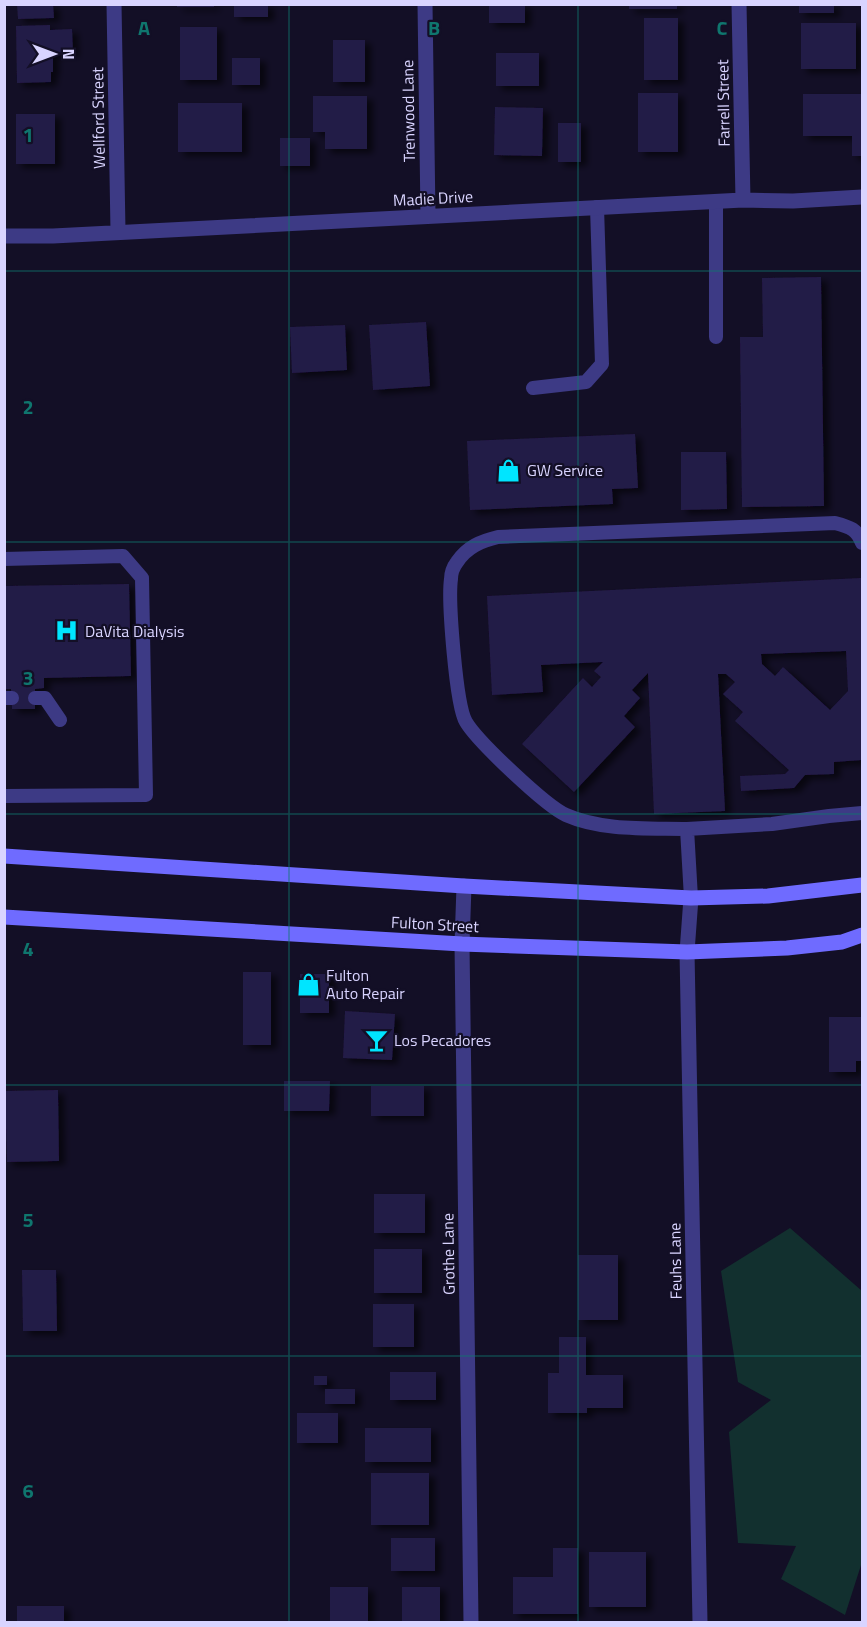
<svg xmlns="http://www.w3.org/2000/svg" width="867" height="1627" font-family="'Titillium Web',sans-serif">
  <defs>
    <filter id="shadow"><feDropShadow dx="6" dy="4" stdDeviation="3" flood-color="#0009"/></filter>
  </defs>
  <rect width="100%" height="100%" fill="#130f26"/>
  <path fill="#12302f" d="M790,1228L862,1291V1356L861,1361L862,1562L845,1615L781,1579L796,1546L738,1543L729,1432L771,1400L738,1382L721,1271Z"/>
  <path fill="#241b47" fill-rule="evenodd" filter="url(#shadow)" d="M17,4H53L54,18L18,19Z
    M177,4H214V7H177Z
    M234,4H268V17H234Z
    M489,4H525V23H489Z
    M629,4H677V9H629Z
    M799,4H834V13H799Z
    M644,18H678V80H644Z
    M801,23H856V69H801Z
    M50,25V30L72,29L73,53H53V72H51V82L17,83L16,26Z
    M180,27H217V80H180Z
    M333,40H365V82H333Z
    M496,53H539V86H496Z
    M232,58H260V85H232Z
    M638,93H678V152H638Z
    M803,94H862V156H852V136H803Z
    M313,96H367V149H325V132H313Z
    M178,103H242V152H178Z
    M495,107L543,108L542,156L494,155Z
    M16,114H55V164H16Z
    M558,123H581V162H558Z
    M280,138H310V166H280Z
    M821,277L824,506L742,507L740,337H763L762,278Z
    M426,322L430,386L373,390L369,325Z
    M345,325L347,370L292,373L290,327Z
    M635,434L638,488L612,489L613,504L470,510L467,441Z
    M681,452H726L727,509L681,510Z
    M861,578L862,760L834,762V774L805,775L794,788L741,791L740,776L785,774L789,770L735,721L743,712L723,694L735,682L726,674H718L725,811L654,814L648,673L632,690L640,698L624,716L635,727L574,792L522,744L583,678L592,687L601,677L594,671L603,662L541,665L543,692L492,695L487,596ZM846,651L848,691L830,710L783,667L775,676L762,664L761,654Z
    M129,584L131,676L44,678V688L35,689V709H12L11,689H4V586Z
    M243,972H271V1045H243Z
    M300,974H329V1013H300Z
    M345,1011L395,1014L392,1060L343,1058Z
    M829,1017H862V1061H856V1072H829Z
    M284,1081H330L329,1111H284Z
    M371,1086H424V1116H371Z
    M58,1090L59,1161L7,1162L5,1091Z
    M374,1194H425V1233H374Z
    M374,1249H422V1293H374Z
    M578,1255H618V1320H578Z
    M22,1270H56L57,1331H23Z
    M373,1304H414V1347H373Z
    M559,1337H586V1375H623V1408H587V1413H548V1373H559Z
    M390,1372H436V1400H390Z
    M314,1376H327V1385H314Z
    M325,1389H355V1404H325Z
    M297,1413H338V1443H297Z
    M365,1428H431V1462H365Z
    M371,1473H429V1525H371Z
    M391,1538H435V1571H391Z
    M553,1548H578V1614H513V1577H553Z
    M589,1552H646V1607H589Z
    M330,1587H368V1622H330Z
    M402,1587H440V1622H402Z
    M17,1606H64V1622H17Z"/>
  <g fill="none" stroke-linecap="round" stroke-linejoin="round">
    <path stroke="#3d3a85" stroke-width="14" d="M716,202V337
      M533,388L586,382L602,364L597,207
      M4,559L123,556L142,578L146,795L4,796
      M4,698H12
      M35,698H45L60,720
      M687,829C648,828 602,831 566,815C546,806 478,742 466,722C456,706 448,600 451,579C451,573 454,566 457,562C467,547 481,541 498,537L835,523C850,527 857,529 862,543
      M691,898L687,829L772,824L829,816L862,813"/>
    <path stroke="#3d3a85" stroke-width="15" d="M114,4L118,231
      M425,4L428,216
      M739,4L743,200
      M4,236H53L743,200L793,201L862,197
      M464,886L462,944L471,1622
      M691,898L687,952L700,1622"/>
    <path stroke="#6f6bff" stroke-width="15" d="M4,856L464,886L691,898L768,896L862,885
      M4,917L462,944L687,952L787,948L842,942L862,935"/>
  </g>
  <path fill="none" stroke="#0f766e" stroke-width="1.5" stroke-opacity="0.55" d="M289,4V1622M578,4V1622M4,271H862M4,542H862M4,814H862M4,1085H862M4,1356H862"/>
  <defs>
    <symbol id="shop-bare" viewBox="-9 -9 18 18"><path d="M-5-2.5h2.3a2.7 3.5 0 0 1 5.4 0H5L5.5 6h-11ZM-1.5-2.5h3a1.5 2.3 0 0 0-3 0Z" fill="#00e5ff" stroke="#130f26" stroke-width="2.5" paint-order="stroke"/></symbol>
    <symbol id="hospital-bare" viewBox="-9 -9 18 18"><path d="M-5-5h3v3.5h4V-5h3V5h-3V1.5h-4V5h-3Z" fill="#00e5ff" stroke="#130f26" stroke-width="2.5" paint-order="stroke"/></symbol>
    <symbol id="bar-bare" viewBox="-9 -9 18 18"><path d="M-6-5H6L.8 .8V4.5H3.5V6h-7V4.5H-.8V.8Z" fill="#00e5ff" stroke="#130f26" stroke-width="2.5" paint-order="stroke"/></symbol>
  </defs>
  <g fill-rule="evenodd">
    <use href="#shop-bare" x="492" y="454" width="33" height="33"/>
    <use href="#hospital-bare" x="50" y="614" width="33" height="33"/>
    <use href="#shop-bare" x="292" y="968" width="33" height="33"/>
    <use href="#bar-bare" x="360" y="1024" width="33" height="33"/>
  </g>
  <g text-anchor="middle" stroke-width="4.5" stroke-linejoin="round" paint-order="stroke">
    <g font-size="16" fill="#d9d4ff" stroke="#130f26">
      <text transform="translate(723 103) rotate(-91)" y="6">Farrell Street</text>
      <text transform="translate(408 111) rotate(-91)" y="6">Trenwood Lane</text>
      <text transform="translate(98 118) rotate(-91)" y="6">Wellford Street</text>
      <text transform="translate(433 198) rotate(-3)" y="6">Madie Drive</text>
      <text transform="translate(435 924) rotate(3)" y="6">Fulton Street</text>
      <text transform="translate(448 1254) rotate(-91)" y="6">Grothe Lane</text>
      <text transform="translate(675 1261) rotate(-91)" y="6">Feuhs Lane</text>
    </g>
    <g font-size="16" fill="#d9d4ff" stroke="#130f26" text-anchor="start">
      <text x="527" y="476">GW Service</text>
      <text x="85" y="637">DaVita Dialysis</text>
      <text x="326" y="981">Fulton<tspan x="326" dy="18">Auto Repair</tspan></text>
      <text x="394" y="1046">Los Pecadores</text>
    </g>
  </g>
  <g font-size="20" text-anchor="middle" font-weight="bold" fill="#0f766e" stroke="#130f26" stroke-width="4.5" stroke-linejoin="round" paint-order="stroke">
    <text x="144" y="35">A</text>
    <text x="434" y="35">B</text>
    <text x="722" y="35">C</text>
    <text x="28" y="142">1</text>
    <text x="28" y="414">2</text>
    <text x="28" y="685">3</text>
    <text x="28" y="956">4</text>
    <text x="28" y="1227">5</text>
    <text x="28" y="1498">6</text>
  </g>
  <rect width="867" height="1627" fill="none" stroke="#d9d4ff" stroke-width="12"/>
  <g transform="translate(54 54) rotate(90)" stroke="#130f26" stroke-width="4.5" paint-order="stroke">
  <path d="M0-4.5L10 22L0 15L-10 22Z" fill="#d9d4ff"/>
  <text y="-9" font-size="16" font-weight="bold" text-anchor="middle" fill="#d9d4ff">N</text>
  </g>
</svg>
